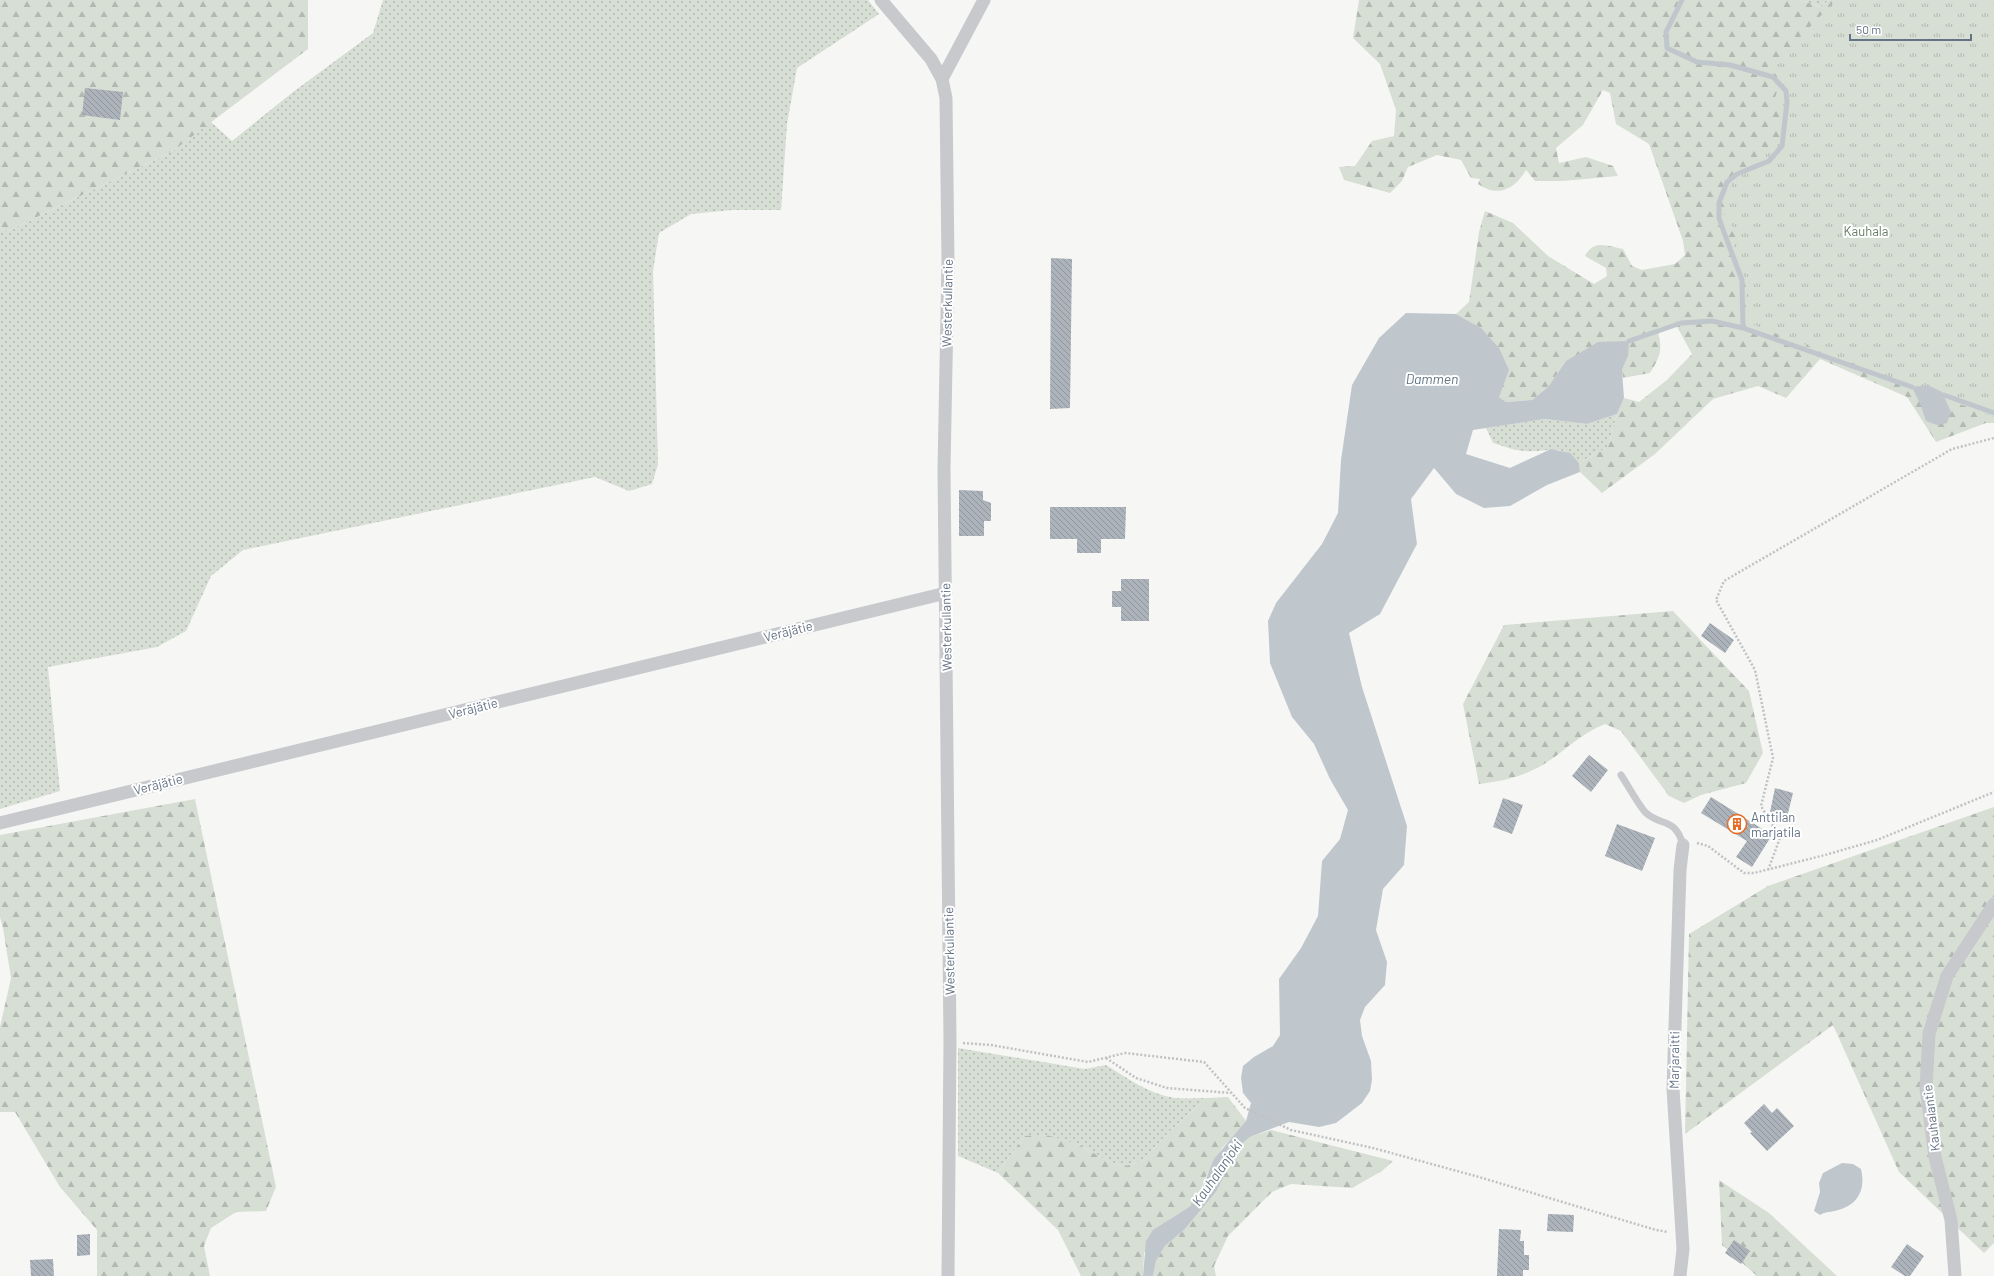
<svg xmlns="http://www.w3.org/2000/svg" width="1994" height="1276" font-family="Barlow,sans-serif">
  <defs>
    <pattern id="grass-dots" width="8" height="8" patternUnits="userSpaceOnUse"><rect width="8" height="8" fill="#d7ded4"/><path d="M2 2h.1M6 6h.1" fill="none" stroke="#b2b8b2" stroke-width="1.8" stroke-linecap="round"/></pattern>
    <pattern id="forest-firs" width="22" height="20" patternUnits="userSpaceOnUse"><rect width="22" height="20" fill="#d7ded4"/><path d="M5 1l3.5 6h-7zM16 11l3.5 6h-7z" fill="#b2b8b2"/></pattern>
    <pattern id="park-tufts" width="24" height="20" patternUnits="userSpaceOnUse"><rect width="24" height="20" fill="#d7ded4"/><path d="M3 7l-1-3M5 7V3M7 7l1-3M15 17l-1-3M17 17v-4M19 17l1-3" fill="none" stroke="#b2b8b2"/></pattern>
    <pattern id="building-back-hatch" width="6" height="6" patternUnits="userSpaceOnUse"><rect width="6" height="6" fill="#acb3ba"/><path d="M-1 5l2 2M0 0l6 6M5-1l2 2" fill="none" stroke="#90969d"/></pattern>
  </defs>
  <rect width="100%" height="100%" fill="#f6f7f4"/>
  <path fill="url(#grass-dots)" d="M383,0H868L879,14L797,68L787,124L781,210H732L691,214L659,233L653,271L658,464L652,484L629,491L595,477L243,550L211,576L186,631L157,647L48,667L60,791L0,809V228L8,231L173,151L211,122L232,141L293,92L373,33Z
    M1800,0H1829L1821,7Z
    M1617,414L1608,447L1579,463C1559,442 1549,453 1526,451C1515,451 1503,446 1493,443L1486,428L1545,419L1587,424Z
    M958,1048L1085,1069L1106,1065C1127,1078 1149,1094 1175,1098C1185,1099 1196,1098 1207,1098L1169,1132L1143,1160L1123,1167L1104,1159L1078,1144L1024,1136L998,1173L958,1156Z"/>
  <path fill="url(#forest-firs)" d="M0,0H308V49L173,151L8,231L0,228Z
    M1359,0H1800L1821,7L1829,0H1994V423H1986L1936,442L1907,397L1820,359L1786,398L1758,386L1713,399L1655,454L1602,493L1580,472L1579,463L1608,447L1617,414L1624,398L1639,402L1667,380L1692,354L1675,323L1657,329C1663,349 1661,355 1650,373L1623,378L1622,370L1628,356L1566,361L1548,387L1532,400L1506,402L1499,397L1500,391L1481,328L1456,314L1469,302L1479,232L1485,211L1513,223L1548,256L1594,284L1607,276L1606,268L1585,256C1594,239 1607,246 1623,249L1632,266L1642,270L1675,264L1685,255L1683,241L1649,144L1616,124L1610,93L1603,90L1583,125L1556,148L1559,163L1586,157L1613,166L1618,176L1563,181H1535L1526,170C1515,189 1498,198 1478,184L1480,179L1471,178L1461,160L1437,155L1408,167L1402,181L1390,193L1344,180L1339,167L1355,166L1372,141L1394,136L1396,110L1380,64L1353,38Z
    M1673,611L1749,691L1763,753L1746,783L1701,795L1684,803L1669,796L1621,731L1605,724C1578,734 1560,757 1535,769C1517,778 1499,782 1479,784L1463,704L1504,625Z
    M195,799L276,1187L266,1211L236,1212L211,1228L204,1246L210,1276H97V1230L60,1187L15,1112H0V1027L11,978L3,928L0,917V835Z
    M1994,807V1243L1984,1253L1899,1172L1833,1025L1685,1134L1689,934L1768,886Z
    M1228,1097L1246,1121L1237,1133L1222,1148L1205,1178L1198,1198L1189,1207L1170,1219L1144,1253L1143,1276H1081L1058,1230L998,1173L1024,1136L1046,1135L1061,1139L1078,1144L1104,1159L1123,1167L1143,1160L1169,1132L1207,1098Z
    M1271,1130L1393,1161L1382,1171L1352,1188L1291,1184L1272,1192L1228,1236L1214,1266L1216,1276H1153L1156,1261L1165,1246L1184,1230L1216,1192L1240,1145L1250,1137Z
    M1719,1180L1769,1213L1837,1276H1757L1722,1245Z"/>
  <path fill="url(#park-tufts)" d="M1836,0H1994V417L1749,323L1745,278L1731,257L1737,233L1723,214L1732,183L1761,157L1782,134L1790,111L1775,98L1780,81L1771,67Z"/>
  <path fill="#bfc7cd" d="M1406,313L1456,314L1481,328L1499,348L1509,370L1499,397L1506,402L1532,400L1548,387L1566,361L1598,342L1629,341L1628,356L1622,370L1624,398L1617,414L1587,424L1545,419L1473,430L1466,454L1510,468L1551,449L1570,453L1579,463L1580,472L1547,485L1510,506L1484,508L1456,494L1434,468L1411,499L1417,544L1380,614L1349,633L1362,687L1407,826L1404,865L1383,889L1376,930L1387,962L1385,985L1365,1007L1360,1020L1362,1036L1371,1061L1372,1080L1370,1091L1362,1103L1336,1123L1319,1127L1289,1122L1250,1137L1240,1145L1216,1192L1184,1230L1165,1246L1156,1261L1153,1276H1143L1146,1241L1153,1230L1189,1207L1198,1198L1214,1159L1246,1121L1251,1103L1243,1093L1241,1078L1243,1066L1254,1057L1273,1046L1280,1035L1279,979L1301,948L1318,916L1322,861L1340,839L1348,810L1330,779L1314,744L1292,717L1270,663L1268,621L1276,603L1322,544L1338,513L1341,460L1352,385L1379,338Z
    M1928,385L1942,392L1951,412L1947,423L1937,425L1926,421L1921,406L1912,387Z
    M1842,1163L1853,1164L1861,1169C1866,1190 1858,1206 1835,1211C1829,1212 1825,1212 1820,1215L1814,1211L1820,1192L1819,1183L1823,1173Z"/>
  <g fill="none" stroke-linecap="round" stroke-linejoin="round">
    <path stroke="#bfc7cd" stroke-width="5" d="M1682,0L1666,32L1667,48L1697,62L1730,65L1773,77L1786,91L1787,102L1782,146L1769,161L1737,174L1727,182L1719,203V218L1725,235L1742,280L1743,328
      M1629,341L1681,323L1712,321L1743,328L1912,387
      M1944,395L1994,413"/>
  </g>
  <path fill="url(#building-back-hatch)" d="M85,88L123,92L120,120L82,115Z
    M1051,258L1072,259L1070,408L1050,409Z
    M959,490L983,491V500L991,503V521H984V536H959Z
    M1050,507H1126L1125,539H1101V553H1077V539H1050Z
    M1121,579H1149V621H1121V607H1112V591H1121Z
    M1710,623L1734,640L1725,653L1701,636Z
    M1589,755L1608,770L1591,792L1572,776Z
    M1775,788L1793,793L1787,817L1770,812Z
    M1711,797L1772,835L1752,867L1736,857L1747,841L1701,813Z
    M1503,798L1523,805L1512,834L1493,827Z
    M1617,824L1655,838L1642,871L1605,856Z
    M1764,1104L1772,1113L1777,1108L1794,1126L1767,1151L1750,1133L1752,1132L1744,1123Z
    M1548,1214L1574,1215L1573,1232L1547,1231Z
    M1499,1229L1521,1230L1520,1241H1524V1255H1529V1270H1523V1276H1497Z
    M90,1234V1255L77,1256V1235Z
    M1734,1240L1750,1251L1741,1264L1725,1253Z
    M1907,1244L1924,1256L1910,1276H1905L1891,1267Z
    M53,1259L54,1276H31L30,1260Z"/>
  <g fill="none" stroke-linecap="round" stroke-linejoin="round">
    <path stroke="#c0c1c4" stroke-width="2.5" stroke-dasharray="2 2" stroke-linecap="butt" d="M1697,843L1708,846L1744,873H1754L1825,855L1877,840L1994,792
      M1768,870L1780,838L1761,806L1773,758L1755,670L1716,600L1724,581L1952,449L1994,438
      M963,1043L991,1045L1088,1062L1125,1053L1204,1062L1245,1108L1291,1130L1373,1148L1479,1177L1656,1230L1668,1232
      M1106,1058L1136,1078L1167,1088L1231,1093"/>
    <path stroke="#c7c9cd" stroke-width="7" d="M1621,775C1629,787 1636,801 1645,812C1660,827 1675,816 1683,845"/>
    <path stroke="#c7c9cd" stroke-width="13" d="M881,0L931,59L942,79L946,98L948,262L944,469L950,1041L948,1276
      M942,79L984,0
      M0,823L946,593
      M1680,1276L1683,1249L1673,1089L1680,870L1683,845
      M1955,1276L1951,1220L1935,1157L1926,1088L1929,1034L1947,976L1994,904"/>
  </g>
  <defs>
    <symbol id="building-ring" viewBox="-11 -11 22 22"><circle r="9.5" fill="#fff" stroke="#e86b23" stroke-width="1.5"/><path d="M-4-6H4V6H1V3H-1V6H-4ZM-2.5-4.3h1.7v1.8h-1.7ZM.8-4.3h1.7v1.8H.8ZM-2.5-1h1.7V.8h-1.7ZM.8-1h1.7V.8H.8Z" fill="#e86b23"/></symbol>
  </defs>
  <g fill-rule="evenodd">
    <use href="#building-ring" x="1726" y="813" width="22" height="22"/>
  </g>
  <g text-anchor="middle" stroke-width="4" stroke-linejoin="round" paint-order="stroke">
    <g font-size="13" fill="#667c64" stroke="#fff">
      <text x="1866" y="236">Kauhala</text>
    </g>
    <g font-size="13" fill="#657386" stroke="#fff">
      <text transform="translate(947 303) rotate(-89)" y="5">Westerkullantie</text>
      <text transform="translate(946 627) rotate(-91)" y="5">Westerkullantie</text>
      <text transform="translate(788 631) rotate(-14)" y="5">Veräjätie</text>
      <text transform="translate(473 708) rotate(-14)" y="5">Veräjätie</text>
      <text transform="translate(158 784) rotate(-14)" y="5">Veräjätie</text>
      <text transform="translate(949 951) rotate(-91)" y="5">Westerkullantie</text>
      <text transform="translate(1674 1060) rotate(-89)" y="5">Marjaraitti</text>
      <text transform="translate(1931 1118) rotate(-97)" y="5">Kauhalantie</text>
    </g>
    <g font-size="13" fill="#657386" stroke="#fff" text-anchor="start">
      <text x="1751" y="822">Anttilan<tspan x="1751" dy="15">marjatila</tspan></text>
    </g>
    <g font-size="14" font-style="italic" fill="#617482" stroke="#fff">
      <text x="1432" y="384">Dammen</text>
      <text transform="translate(1217 1173) rotate(-55)" y="5">Kauhalanjoki</text>
    </g>
  </g>
  <path d="M1850 34v6h121v-6" fill="none" stroke="#657386" stroke-width="2"/>
  <text x="1856" y="34" font-size="12" fill="#657386" stroke="#ffffff" stroke-width="3" paint-order="stroke">50 m</text>
</svg>
